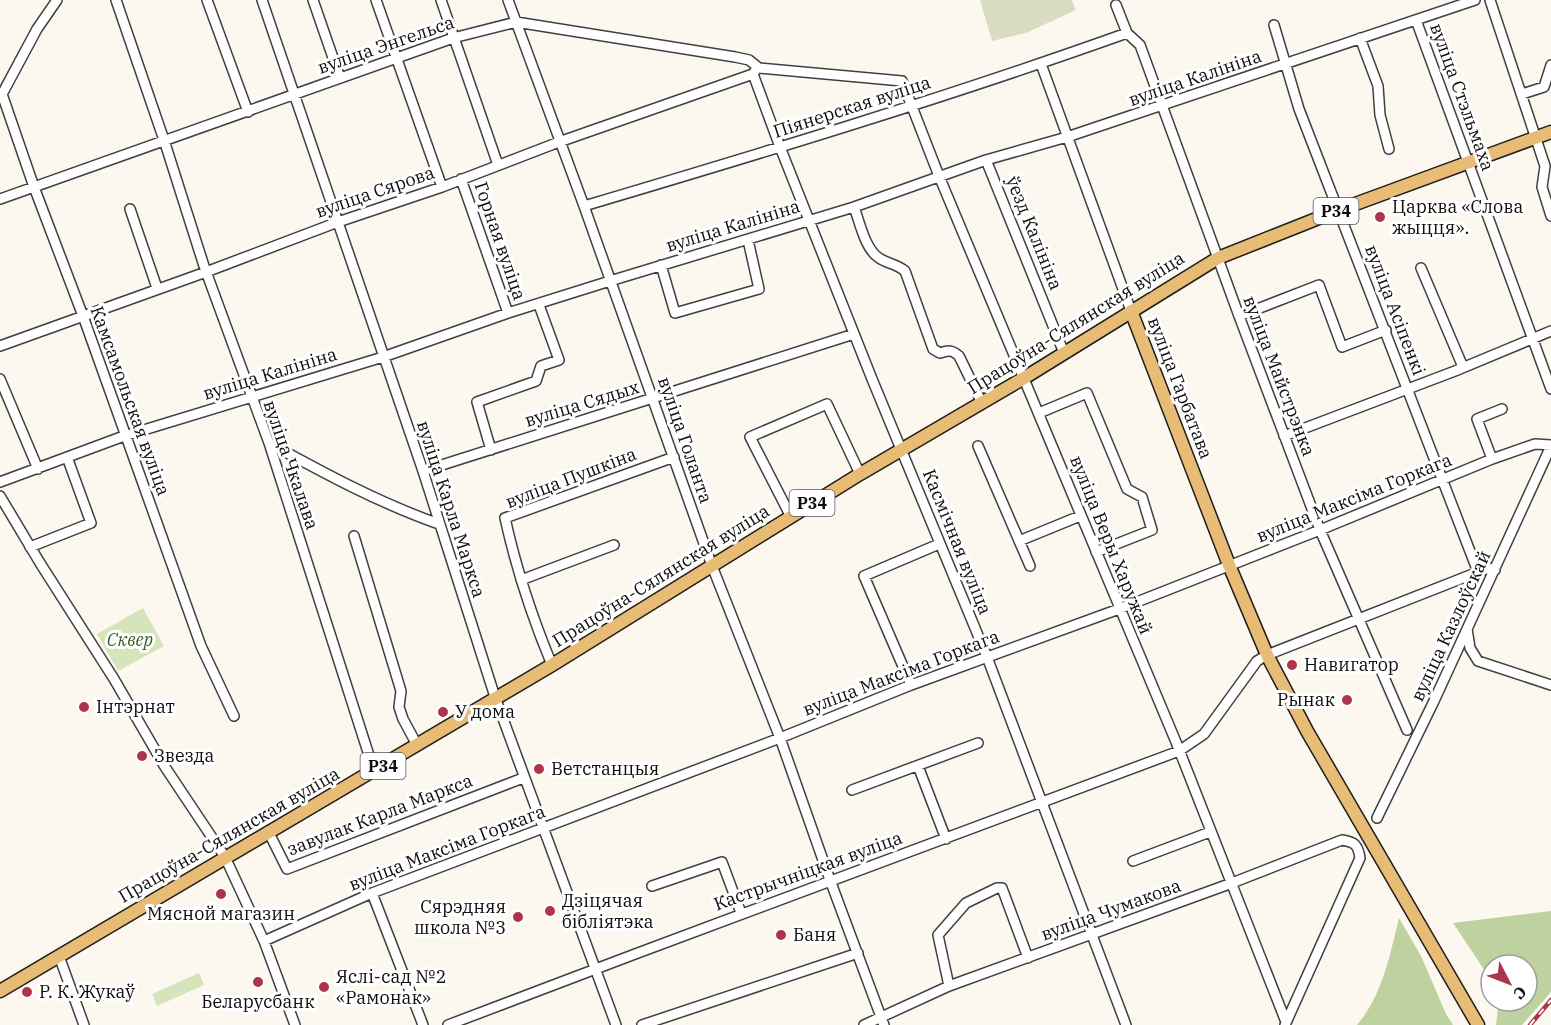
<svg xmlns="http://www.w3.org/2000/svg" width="1551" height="1025" font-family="'IBM Plex Serif',serif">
  <rect width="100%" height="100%" fill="#fdf8ef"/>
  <path fill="#d6e4bc" d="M143,608L164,646L118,671L97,634Z
    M199,973L204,985L157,1006L152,994Z"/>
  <path fill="#bdd29e" d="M1551,911V992L1522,1025H1496L1499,1001H1527V965H1491V980L1453,923Z
    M1399,918L1421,956L1446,1014L1453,1025H1357C1382,996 1390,955 1399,918Z"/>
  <path fill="#d8ddc2" d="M980,0H1072L1076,10L1026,33L992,41Z"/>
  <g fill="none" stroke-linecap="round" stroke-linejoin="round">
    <defs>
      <path id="minor" d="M116,0L164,140L204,266L269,443L374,771
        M207,0L248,112
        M262,0L423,471L495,697L616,1025
        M313,0L340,78
        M376,0L442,187
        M441,0L498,165
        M508,0L584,206L712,566L780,738L830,880L884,1025
        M1490,0L1545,166L1542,187L1551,216
        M1116,5L1127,33L1140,45L1239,316L1320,530L1407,730
        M1416,20L1551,389
        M1274,25L1299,109L1478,572
        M1360,38L1378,86L1380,115L1389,149
        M1041,64L1131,311
        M753,74L780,147L872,379L987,657L1126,1025
        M2,94L34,187L83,316L201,646L234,716
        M1522,94L1544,87L1551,65
        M0,98L37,29L57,0
        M986,160L1064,353
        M461,179L508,313
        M0,199L453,38L516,22L735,57L749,60L759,68L902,81L939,176L1176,742L1286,1022
        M584,206C766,152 948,97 1127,33
        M854,207C860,223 865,249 879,258C888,264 897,264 905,271L933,349L940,353C949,350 952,350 959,356L982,403
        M130,209L157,288
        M661,265L675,313L759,289L748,240
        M1421,268L1463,367
        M1239,316L1319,285L1342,347L1386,330
        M0,346L206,272L338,222L442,187L559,142L753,74L755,71
        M0,379L38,469
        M1039,413L1087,393L1127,489L1142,497L1152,530L1096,552
        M1284,436L1455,371L1551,331
        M269,443C324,473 379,503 439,524
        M978,446L1030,566
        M491,450L477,402L536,381L541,366L559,360L539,305
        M1492,459L1477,419L1502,409
        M423,471L854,334
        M0,482L124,436L383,357L508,313L610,281L854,207L986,160L1067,137L1475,0
        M0,496L40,563L114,679L165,767L225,857L264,941L295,1025
        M791,517L750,437L827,404L860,474
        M354,536L401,691L399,707L403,719L417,745
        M1019,541L1080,516
        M30,547L91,523L67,457
        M521,580L614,545
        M1467,629L1470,648L1478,661L1551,685
        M552,665C532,617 516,568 505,518L674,457
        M911,685L864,576L939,544
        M918,766L946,839
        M852,790L978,743
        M1377,818L1434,701L1551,446
        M268,831L287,869L523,778
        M1133,861L1210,832
        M652,886L722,862L741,913
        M372,893L423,1025
        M264,941L372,893L780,738L911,685L1119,609L1320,530L1492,459L1535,444L1551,445
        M59,956L84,1025
        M949,986L938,935L966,903L997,888H1002L1028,958
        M448,1025C691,932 935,842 1179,751L1204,734L1257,661L1267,655L1478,572L1488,568L1495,570
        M642,1025L858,953
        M864,1025L949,986L1232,883L1342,840C1355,842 1358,845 1360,858L1285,1025"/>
      <path id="major" d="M1131,311L1229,565L1267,655L1307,731L1478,1025
        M0,991L552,665L860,474L1024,378L1218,258L1339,210L1551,132"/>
    </defs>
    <use href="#minor" stroke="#404040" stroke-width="12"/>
    <use href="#major" stroke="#1e1e1e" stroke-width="15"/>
    <use href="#minor" stroke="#fff" stroke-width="9"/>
    <use href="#major" stroke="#e8bc74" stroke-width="12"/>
    <defs>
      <path id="rail" d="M1530,1025L1551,1000"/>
    </defs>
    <use href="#rail" stroke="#ad354b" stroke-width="4.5"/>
    <use href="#rail" stroke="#fff" stroke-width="2" stroke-dasharray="7" stroke-linecap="butt"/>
  </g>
  <g fill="#ad354b" stroke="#fff" stroke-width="2">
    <circle cx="1380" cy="217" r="6"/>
    <circle cx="1292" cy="665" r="6"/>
    <circle cx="1347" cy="700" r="6"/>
    <circle cx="84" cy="707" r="6"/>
    <circle cx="443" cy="712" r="6"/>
    <circle cx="142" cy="756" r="6"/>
    <circle cx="539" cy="769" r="6"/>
    <circle cx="221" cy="894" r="6"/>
    <circle cx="550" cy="911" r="6"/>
    <circle cx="518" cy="917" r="6"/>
    <circle cx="781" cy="935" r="6"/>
    <circle cx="258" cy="982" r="6"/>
    <circle cx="324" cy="987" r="6"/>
    <circle cx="27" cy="992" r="6"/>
  </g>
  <g text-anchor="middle" stroke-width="6" stroke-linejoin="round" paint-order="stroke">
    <g fill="#fff" stroke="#565656" stroke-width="1.5">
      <rect x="1313.5" y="198" width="45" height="26" rx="4.5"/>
      <rect x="789.5" y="490" width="45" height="26" rx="4.5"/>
      <rect x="360.5" y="753" width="45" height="26" rx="4.5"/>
    </g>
    <g font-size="16" font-weight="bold" fill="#0d0d0d">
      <text x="1336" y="217">Р34</text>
      <text x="812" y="509">Р34</text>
      <text x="383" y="772">Р34</text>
    </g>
    <g font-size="18" fill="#0d0d0d" stroke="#fff">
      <text transform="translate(386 45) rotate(-19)" y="6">вуліца Энгельса</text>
      <text transform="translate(1195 78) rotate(-19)" y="6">вуліца Калініна</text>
      <text transform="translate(1462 97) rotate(70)" y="6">вуліца Стэльмаха</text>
      <text transform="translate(852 107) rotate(-18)" y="6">Піянерская вуліца</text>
      <text transform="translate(375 192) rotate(-19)" y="6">вуліца Сярова</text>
      <text transform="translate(733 226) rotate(-17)" y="6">вуліца Калініна</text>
      <text transform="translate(1034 233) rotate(68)" y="6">ўезд Калініна</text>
      <text transform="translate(500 241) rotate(71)" y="6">Горная вуліца</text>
      <text transform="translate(1395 310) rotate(69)" y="6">вуліца Асіпенкі</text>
      <text transform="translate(1076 323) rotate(-32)" y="6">Працоўна-Сялянская вуліца</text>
      <text transform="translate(270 374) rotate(-17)" y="6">вуліца Калініна</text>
      <text transform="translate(1279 376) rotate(69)" y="6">вуліца Майстрэнка</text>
      <text transform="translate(1180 388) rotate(69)" y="6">вуліца Гарбатава</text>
      <text transform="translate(130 401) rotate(70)" y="6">Камсамольская вуліца</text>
      <text transform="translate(582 404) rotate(-17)" y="6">вуліца Сядых</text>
      <text transform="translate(685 440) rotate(71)" y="6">вуліца Голанта</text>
      <text transform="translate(291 465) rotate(71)" y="6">вуліца Чкалава</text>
      <text transform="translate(571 478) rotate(-21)" y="6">вуліца Пушкіна</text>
      <text transform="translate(1354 498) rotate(-22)" y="6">вуліца Максіма Горкага</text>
      <text transform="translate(451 509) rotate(72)" y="6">вуліца Карла Маркса</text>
      <text transform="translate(957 542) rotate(68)" y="6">Касмічная вуліца</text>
      <text transform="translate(1111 545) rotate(68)" y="6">вуліца Веры Харужай</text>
      <text transform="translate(661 576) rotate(-32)" y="6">Працоўна-Сялянская вуліца</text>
      <text transform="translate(1451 626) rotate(-65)" y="6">вуліца Казлоўскай</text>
      <text transform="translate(901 673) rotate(-21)" y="6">вуліца Максіма Горкага</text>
      <text transform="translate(380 815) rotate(-21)" y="6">завулак Карла Маркса</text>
      <text transform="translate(229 835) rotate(-30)" y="6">Працоўна-Сялянская вуліца</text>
      <text transform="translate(447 848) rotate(-21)" y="6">вуліца Максіма Горкага</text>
      <text transform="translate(808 871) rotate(-20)" y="6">Кастрычніцкая вуліца</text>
      <text transform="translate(1111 910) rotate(-20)" y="6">вуліца Чумакова</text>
    </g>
    <g font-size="18" fill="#0d0d0d" stroke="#fff" text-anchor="start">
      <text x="1392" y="213">Царква «Слова<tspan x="1392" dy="21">жыцця».</tspan></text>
      <text x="1304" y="671">Навигатор</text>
      <text x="1335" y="706" text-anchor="end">Рынак</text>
      <text x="96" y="713">Інтэрнат</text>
      <text x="455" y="718">У дома</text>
      <text x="154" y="762">Звезда</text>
      <text x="551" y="775">Ветстанцыя</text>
      <text x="562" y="907">Дзіцячая<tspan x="562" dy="21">бібліятэка</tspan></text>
      <text x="506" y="913" text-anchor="end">Сярэдняя<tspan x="506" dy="21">школа №3</tspan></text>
      <text x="221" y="920" text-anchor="middle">Мясной магазин</text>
      <text x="793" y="941">Баня</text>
      <text x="336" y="983">Яслі-сад №2<tspan x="336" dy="21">«Рамонак»</tspan></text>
      <text x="39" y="998">Р. К. Жукаў</text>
      <text x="258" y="1008" text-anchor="middle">Беларусбанк</text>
    </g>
    <g font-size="18" font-style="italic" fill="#385d25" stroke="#fff">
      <text x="130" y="646">Сквер</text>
    </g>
  </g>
  <g transform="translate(1509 983) rotate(132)"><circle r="28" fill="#ffffff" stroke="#9e9e9e" stroke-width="1.5"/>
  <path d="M0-4.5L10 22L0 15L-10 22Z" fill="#ad354b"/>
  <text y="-9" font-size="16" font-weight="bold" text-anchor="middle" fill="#0d0d0d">С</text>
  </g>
</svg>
